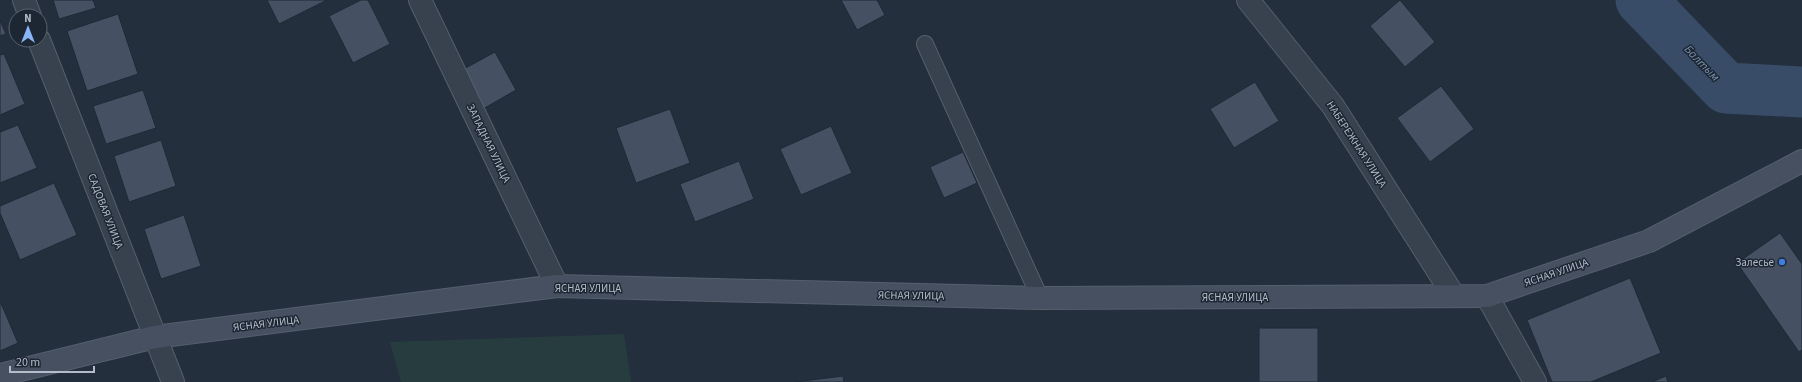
<svg xmlns="http://www.w3.org/2000/svg" width="1802" height="382" font-family="'Source Sans 3',sans-serif">
  <rect width="100%" height="100%" fill="#242f3e"/>
  <path fill="#263c3f" d="M624,334L631,382H401L390,342Z"/>
  <g fill="none" stroke-linecap="round" stroke-linejoin="round">
    <path stroke="#394c67" stroke-width="51" d="M1641,0L1726,88L1802,92"/>
  </g>
  <path fill="#455162" stroke="#1f2835" d="M53,0H93L96,8L59,19Z
    M267,0H327L279,24Z
    M361,0H368L390,44L353,63L329,16Z
    M841,0H877L885,15L857,30Z
    M1400,0L1435,42L1405,67L1370,26Z
    M118,14L138,74L87,91L67,31Z
    M0,20L6,34L0,36Z
    M495,52L516,90L483,109L462,70Z
    M4,54L25,104L0,115V55Z
    M1255,82L1279,121L1234,148L1210,109Z
    M1441,86L1474,129L1430,162L1397,118Z
    M143,90L156,128L106,144L93,106Z
    M670,109L690,163L636,183L616,128Z
    M18,125L37,168L0,183V132Z
    M831,126L852,173L801,195L780,149Z
    M161,140L176,186L129,202L114,156Z
    M963,152L977,183L944,198L930,167Z
    M739,161L754,199L695,222L680,184Z
    M54,183L77,235L20,260L0,213V206Z
    M184,215L201,266L161,279L144,229Z
    M1780,233L1802,264V350L1799,352L1737,263Z
    M1630,278L1661,353L1591,382H1552L1527,320Z
    M0,301L18,343L0,351Z
    M1259,328H1318V382H1259Z
    M843,376L844,382H795Z
    M1666,376L1668,382H1652Z"/>
  <g fill="none" stroke-linecap="round" stroke-linejoin="round">
    <defs>
      <path id="lane" d="M925,44L1040,298"/>
      <path id="street" d="M24,0L30,16
        M420,0L557,286
        M1248,0L1333,106L1454,296
        M39,40L173,382
        M1487,296L1535,382"/>
      <path id="secondary" d="M0,375L155,337L557,286L1040,298L1487,296L1649,241L1802,161"/>
    </defs>
    <use href="#lane" stroke="#565f6c" stroke-width="18"/>
    <use href="#street" stroke="#565f6c" stroke-width="24"/>
    <use href="#secondary" stroke="#565f6c" stroke-width="24"/>
    <use href="#lane" stroke="#38414e" stroke-width="16"/>
    <use href="#street" stroke="#38414e" stroke-width="22"/>
    <use href="#secondary" stroke="#465061" stroke-width="22"/>
  </g>
  <circle fill="#3f7fe0" stroke="#1d2633" stroke-width="1.5" cx="1782" cy="262" r="4"/>
  <g text-anchor="middle" stroke-width="3" stroke-linejoin="round" paint-order="stroke">
    <g font-size="11" fill="#b4bcc9" stroke="#1d2633">
      <text transform="translate(489 143) rotate(64)" y="4">ЗАПАДНАЯ УЛИЦА</text>
      <text transform="translate(1357 144) rotate(57)" y="4">НАБЕРЕЖНАЯ УЛИЦА</text>
      <text transform="translate(106 211) rotate(69)" y="4">САДОВАЯ УЛИЦА</text>
      <text transform="translate(1556 272) rotate(-19)" y="4">ЯСНАЯ УЛИЦА</text>
      <text x="588" y="292">ЯСНАЯ УЛИЦА</text>
      <text transform="translate(911 295) rotate(1)" y="4">ЯСНАЯ УЛИЦА</text>
      <text x="1235" y="301">ЯСНАЯ УЛИЦА</text>
      <text transform="translate(266 323) rotate(-7)" y="4">ЯСНАЯ УЛИЦА</text>
    </g>
    <g font-size="11" fill="#b4bcc9" stroke="#1d2633" text-anchor="end">
      <text x="1774" y="266">Залесье</text>
    </g>
    <g font-size="12" font-style="italic" fill="#7c92b1" stroke="#1d2633">
      <text transform="translate(1702 63) rotate(46)" y="4">Балтым</text>
    </g>
  </g>
  <g transform="translate(28 28)"><circle r="19" fill="#1d2633" stroke="#59626f"/>
  <path d="M0-3L7 15L0 10L-7 15Z" fill="#8ab4f8"/>
  <text y="-6" font-size="11" font-weight="bold" text-anchor="middle" fill="#b4bcc9">N</text>
  </g>
  <path d="M10 366v6h84v-6" fill="none" stroke="#b4bcc9" stroke-width="2"/>
  <text x="16" y="366" font-size="12" fill="#b4bcc9" stroke="#1d2633" stroke-width="3" paint-order="stroke">20 m</text>
</svg>
